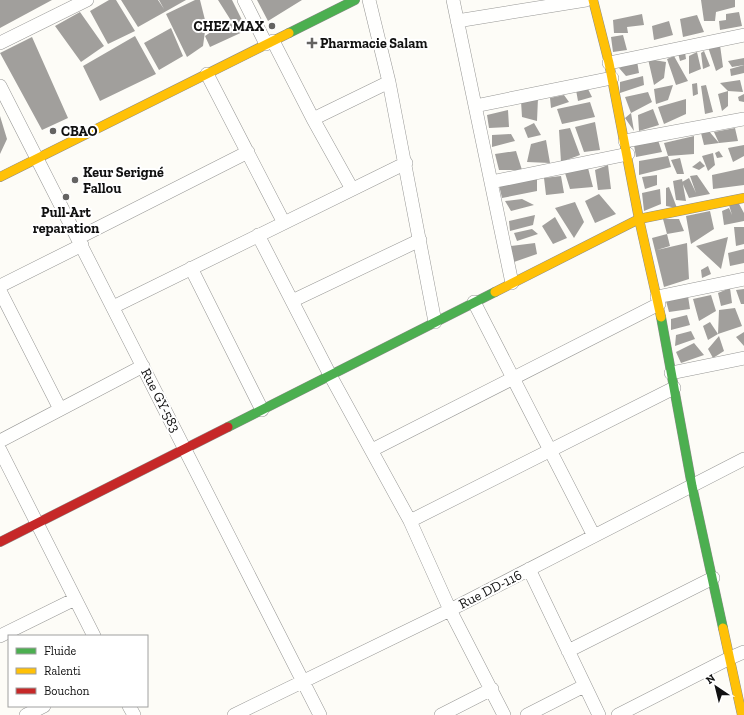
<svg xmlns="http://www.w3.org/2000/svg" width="744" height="715" font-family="'Zilla Slab',serif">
  <rect width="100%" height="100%" fill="#fdfcf7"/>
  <path fill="#a19f9c" d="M0,0H52L0,28Z
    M109,0H116L135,31L108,44L90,11Z
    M121,0H158L164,9L159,0H186L138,27Z
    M195,0H200L206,24L203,46L187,57L166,14Z
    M218,0H232L247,30L210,47L205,36L230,19Z
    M257,0H302L268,21Z
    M701,0H735V7L716,12L715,21H704Z
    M80,12L104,46L81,62L55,26Z
    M739,12L742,26L720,30L719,21L726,20V14Z
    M642,14L644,25L627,27L628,33H614L613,20Z
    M697,15L704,32L683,37L680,19Z
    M669,21L673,35L654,40L652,26Z
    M171,28L183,56L159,70L144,43Z
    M623,35L627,50L613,52L611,37Z
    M135,36L156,74L100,101L83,66Z
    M32,37L68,118L42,130L0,53Z
    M720,45L723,67L716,71L708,47Z
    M704,51L710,66L703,69L701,53Z
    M685,52L686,59L680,61L678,53Z
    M697,52L701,69L689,74V56Z
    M674,56L688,81L676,85L667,59Z
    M744,58V65L732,67L728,61Z
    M648,59L666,62L664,78L654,85Z
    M637,61L639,73L626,76L619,68Z
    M744,65V73L731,76L730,69Z
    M643,76L644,85L620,93V82Z
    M740,80L743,92L728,91V106L722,111L718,94L728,91L720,83Z
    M697,83L698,94L693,96L692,84Z
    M673,85L668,100L656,104L654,89Z
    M706,85L713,112L705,114L701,86Z
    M587,87L592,97L578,101L576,90Z
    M648,92L652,102L631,113L634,131L625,118L631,113L625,97Z
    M744,94V102L739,101L738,97Z
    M564,95L569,102L551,108L550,98Z
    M538,98L537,121L522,117L521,101Z
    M686,99V114L664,124L658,107Z
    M590,102L595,117L562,124L557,109Z
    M653,109L659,125L639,131L638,115Z
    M508,110L509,127L489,128L487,115Z
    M0,116L7,139L0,154Z
    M595,122L600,150L584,152L575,127Z
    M534,123L541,135L528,138L524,128Z
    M570,128L580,155L561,162L559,130Z
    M735,128L738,141L719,143L714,132Z
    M708,130L719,143L704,145L701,133Z
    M511,134L515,141L492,147V135Z
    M694,136V154L668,156L664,143Z
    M546,140L550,163L527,162L531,144Z
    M658,140L662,152L636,157L634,145Z
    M744,145V156L733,162L728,148Z
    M516,151L522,170H499L495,154Z
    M719,151L723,157L717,158L715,153Z
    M713,153L715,165L708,171L702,156Z
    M668,156L671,167L639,175V161Z
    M680,158L684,174H677L671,160Z
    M700,161L705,166L699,170L692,167Z
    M608,165L611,189L598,190L595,170Z
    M588,168L593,187L570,189L565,173Z
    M744,168V185L713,189L712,175Z
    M657,175V185L645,189L642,177Z
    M697,175L710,194L689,198L682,182L689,178L696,193L690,176Z
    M561,176L564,193L546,195L544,178Z
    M537,177V191L502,198L499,185Z
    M682,179L686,201L676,200L673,181Z
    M669,187L677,208L666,206V188Z
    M660,189L661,204L644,211L642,193Z
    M599,194L616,214L595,223L585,201Z
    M522,199L534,205L511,211L505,201Z
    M575,202L584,222L574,238L555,208Z
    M738,202L744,213V221L724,225L722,211L729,208L732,215L729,205Z
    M710,211L714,229L691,244L686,216Z
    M535,215L533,225L510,231L509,221Z
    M555,217L567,238L553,244L542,226Z
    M663,219H679L684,231L667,234L670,246L657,250L687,243L689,279L664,287L652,238L667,234Z
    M734,227H744V244L736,246Z
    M532,229L538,234L517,241L514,233Z
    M728,237L721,269L696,246Z
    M535,243L537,254L514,262L511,246Z
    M744,249V263L730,266L728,253Z
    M708,266L711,274L702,278L701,270Z
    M730,288L732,303L721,306L718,293Z
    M744,289V304H741L736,290Z
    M711,295L716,311L699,321L693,299Z
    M688,296L690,309L669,312L666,301Z
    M735,308L742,326L718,334L719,310Z
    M687,315L690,325L671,330V319Z
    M710,322L718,334L708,340L703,326Z
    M691,331L695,339L675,346L676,335Z
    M744,332V346L736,337Z
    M719,336L724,351L713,358L708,349Z
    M694,343L704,355L681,363L676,352Z"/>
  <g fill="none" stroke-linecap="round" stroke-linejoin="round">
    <defs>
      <path id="street" d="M244,0L266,44
        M369,0L389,82L435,322
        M453,0L512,283
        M457,21L586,0
        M273,41L313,119L352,189
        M0,43L87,0
        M609,63L744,35
        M207,74L284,223
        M0,86L320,715
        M475,106L612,78
        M313,119L389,82
        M625,141L744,119
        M491,182L628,154
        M258,235L330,375L410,521L450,610L504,715
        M78,238L248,152
        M191,268L262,410
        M0,286L82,245
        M0,291L60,409
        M657,297L744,279
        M292,301L420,240
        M474,302L594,536
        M113,307L406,163
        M671,373L744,358
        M0,441L143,366
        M0,450L94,636
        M372,450L659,304
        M410,521L674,388
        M529,569L599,715
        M0,636L75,599
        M568,651L713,578
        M129,706L134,715
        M26,715L44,706
        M234,715L450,610L744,459
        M441,715L492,689
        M527,715L584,686
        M618,715L730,658L744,652"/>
      <path id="fast" d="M289,33L355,0
        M661,317L692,486L723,628
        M228,427L495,292"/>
      <path id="slow" d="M593,0L609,63L639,219L661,317
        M0,177L289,33
        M495,292L639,219L744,198
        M723,628L742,715"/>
      <path id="jam" d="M0,542L228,427"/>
    </defs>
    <use href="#street" stroke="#979795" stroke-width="14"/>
    <use href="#fast" stroke="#8e8d8b" stroke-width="10"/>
    <use href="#slow" stroke="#8e8d8b" stroke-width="10"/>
    <use href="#jam" stroke="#8e8d8b" stroke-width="10"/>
    <use href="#street" stroke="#fffffe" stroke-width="13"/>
    <use href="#fast" stroke="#4caf50" stroke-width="9"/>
    <use href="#slow" stroke="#ffc107" stroke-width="9"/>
    <use href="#jam" stroke="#c62828" stroke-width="9"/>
  </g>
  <g fill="#646362" stroke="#fff" stroke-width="1.5">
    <circle cx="272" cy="26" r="4"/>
    <path d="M310 37h4v4h4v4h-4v4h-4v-4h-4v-4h4z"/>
    <circle cx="53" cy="131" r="4"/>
    <circle cx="75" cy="180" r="4"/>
    <circle cx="66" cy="197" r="4"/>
  </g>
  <g text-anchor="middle" stroke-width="4" stroke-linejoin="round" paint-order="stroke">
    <g font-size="14" font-weight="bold" fill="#111" stroke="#fff" text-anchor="start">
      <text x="264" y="31" text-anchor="end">CHEZ MAX</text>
      <text x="320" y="48">Pharmacie Salam</text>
      <text x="61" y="136">CBAO</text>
      <text x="83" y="177">Keur Serigné<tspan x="83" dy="16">Fallou</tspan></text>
      <text x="66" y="217" text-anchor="middle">Pull-Art<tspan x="66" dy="16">reparation</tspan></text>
    </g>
    <g font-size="14" fill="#111" stroke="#fff">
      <text transform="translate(161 400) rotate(63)" y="5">Rue GY-583</text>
      <text transform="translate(490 589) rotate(-27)" y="5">Rue DD-116</text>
    </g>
  </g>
  <rect x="8" y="635" width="140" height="72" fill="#ffffff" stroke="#a0a0a0"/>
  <rect x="16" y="648" width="20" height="6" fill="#4caf50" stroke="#a0a0a0"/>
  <text x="44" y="655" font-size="12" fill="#111111">Fluide</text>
  <rect x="16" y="668" width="20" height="6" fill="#ffc107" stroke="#a0a0a0"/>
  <text x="44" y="675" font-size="12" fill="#111111">Ralenti</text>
  <rect x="16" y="688" width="20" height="6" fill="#c62828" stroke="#a0a0a0"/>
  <text x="44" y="695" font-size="12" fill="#111111">Bouchon</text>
  <g transform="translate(716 687) rotate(325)" stroke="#ffffff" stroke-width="3" paint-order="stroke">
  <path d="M0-3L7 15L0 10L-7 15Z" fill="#111111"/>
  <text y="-6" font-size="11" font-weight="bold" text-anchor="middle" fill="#111111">N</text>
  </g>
</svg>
